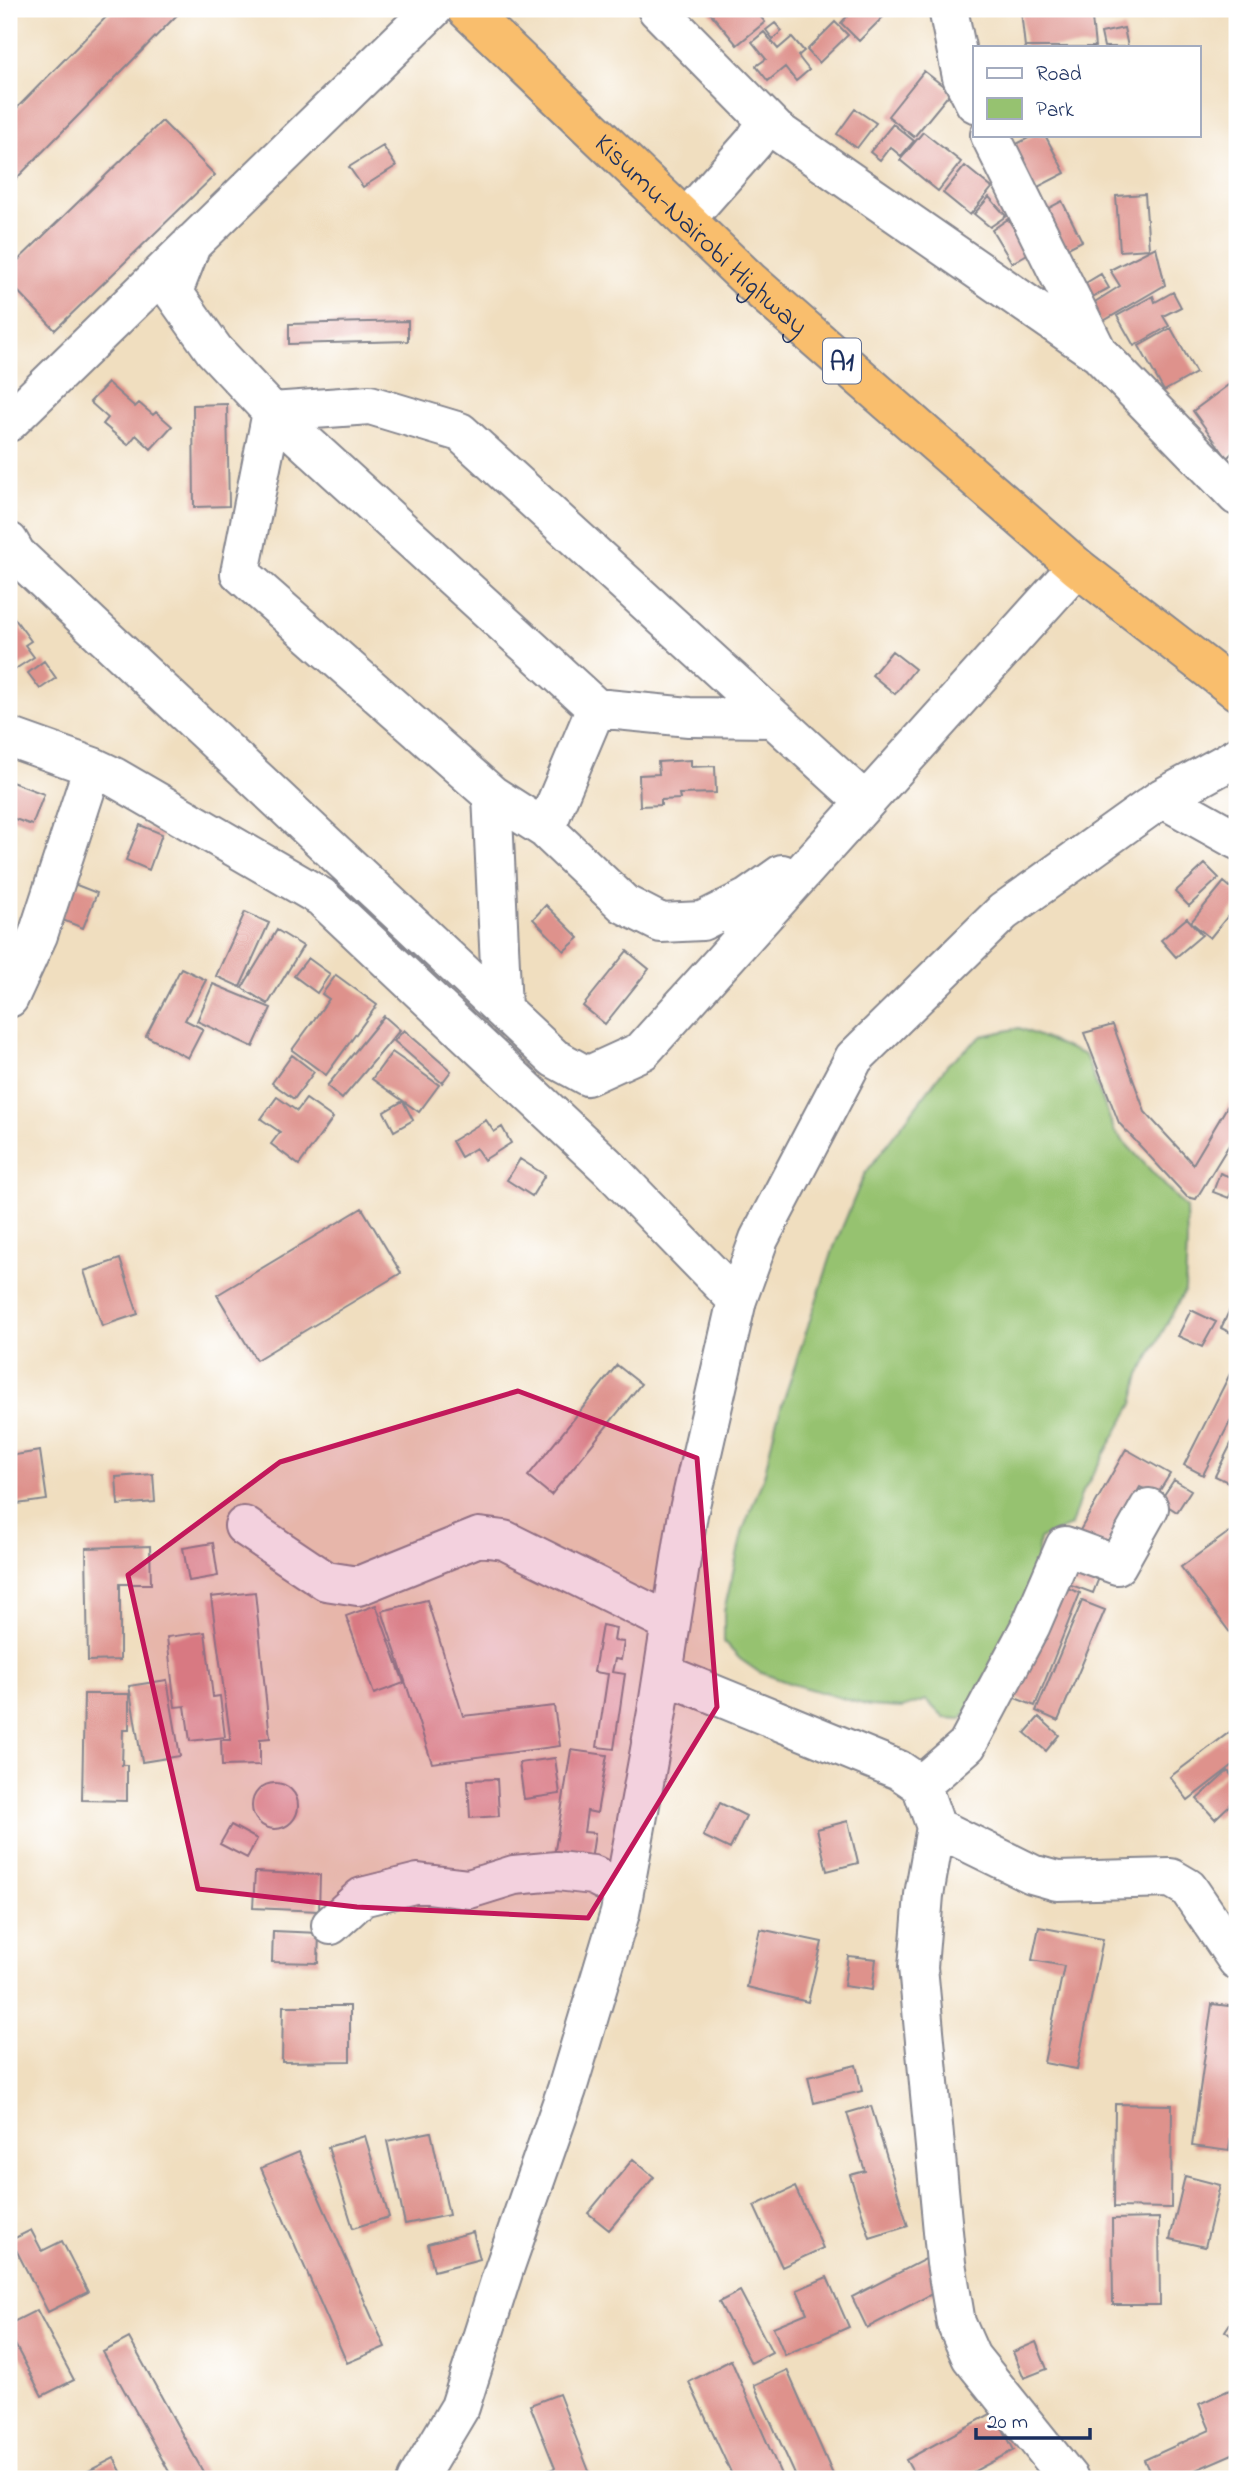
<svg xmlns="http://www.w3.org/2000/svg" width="1246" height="2488" font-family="'Indie Flower',sans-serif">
  <rect width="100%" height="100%" fill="#fff"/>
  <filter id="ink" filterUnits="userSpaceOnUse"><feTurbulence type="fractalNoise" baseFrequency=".0143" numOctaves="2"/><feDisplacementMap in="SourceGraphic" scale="14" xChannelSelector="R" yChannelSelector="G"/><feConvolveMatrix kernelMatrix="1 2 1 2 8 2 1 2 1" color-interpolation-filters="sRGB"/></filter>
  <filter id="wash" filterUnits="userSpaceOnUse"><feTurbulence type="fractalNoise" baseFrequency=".00686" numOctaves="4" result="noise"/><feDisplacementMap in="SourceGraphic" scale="28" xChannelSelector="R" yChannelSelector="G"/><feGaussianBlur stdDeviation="1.57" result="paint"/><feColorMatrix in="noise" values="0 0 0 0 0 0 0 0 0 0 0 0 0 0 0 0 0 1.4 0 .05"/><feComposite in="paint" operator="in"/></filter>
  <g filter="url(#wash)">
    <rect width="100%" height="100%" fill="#f0debf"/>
    <path fill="#96c270" stroke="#587867" stroke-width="2" d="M1019,1028L1085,1055L1115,1132L1186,1208L1187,1243L1185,1290L1140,1374L1133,1404L1081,1495L1071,1526L1039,1539L1034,1598L962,1719L944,1718L926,1700L902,1708L870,1706L792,1684L759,1672L740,1659L724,1642V1611L743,1530L764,1476L776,1423L834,1247L864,1175L948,1064L982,1036Z"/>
    <g id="blocks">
      <path fill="#de928c" d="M114,9H171L177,15L9,186V116Z
        M707,9H754L765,22L737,45Z
        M854,9H881L886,14L859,41L841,23Z
        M1043,9H1091L1095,47H1025L1021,11Z
        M835,22L848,35L819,63L807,50Z
        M775,23L782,31L773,39L766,30Z
        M1124,28L1128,47H1104L1101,33Z
        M764,32L778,49L792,37L804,51L798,56L809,70L796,81L785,67L768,81L756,66L766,59L752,42Z
        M924,71L951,92L914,137L888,116Z
        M855,109L876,123L857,148L837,134Z
        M162,121L215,175L55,330L9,282V269Z
        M893,124L914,141L901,156L890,147L880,160L870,152Z
        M923,132L961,162L938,191L900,160Z
        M1034,135H1045L1065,173L1034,189L1011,147Z
        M383,146L396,166L363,187L349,167Z
        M965,166L992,188L970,215L943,193Z
        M1145,194L1149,249L1120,251L1116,196Z
        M989,197L1006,216L990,227L974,214Z
        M1062,201L1082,241L1058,253L1047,209Z
        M1008,219L1029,253L1012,263L992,230Z
        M1156,247L1165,285L1100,323L1090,305L1120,286L1110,270Z
        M1101,274L1109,288L1087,300L1079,287Z
        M1173,292L1181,307L1163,316L1169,326L1134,346L1117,316L1153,296L1155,302Z
        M408,321V341L289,344V324Z
        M1171,328L1196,373L1164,391L1139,346Z
        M1235,380L1237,384V448L1227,458L1193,411Z
        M108,383L135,407L139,403L153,415L156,412L172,426L151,449L136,435L128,445L103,424L108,418L90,402Z
        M227,404L229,506L194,507L193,405Z
        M9,611L31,641L25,645L34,657L9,673Z
        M892,651L915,669L895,694L872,675Z
        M44,661L56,678L40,689L28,673Z
        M691,760V767L715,766L716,793L679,794L680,799L661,800V805L640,806L639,775L659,774L658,762Z
        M9,781L44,794L32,825L9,817Z
        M140,825L162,834L149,870L126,860Z
        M1205,864L1219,878L1189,906L1175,892Z
        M1224,882L1237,893V905L1210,938L1191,922Z
        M74,884L97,893L83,928L60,919Z
        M546,905L579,938L564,951L533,919Z
        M245,912L269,923L240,987L216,976Z
        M1187,918L1202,935L1176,957L1161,940Z
        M277,930L303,946L268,1004L242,988Z
        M627,951L649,969L605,1024L583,1006Z
        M308,958L330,974L317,993L294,976Z
        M181,968L206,980L185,1020L203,1029L188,1058L146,1036Z
        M336,975L377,1005L326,1075L292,1050L329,999L322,994Z
        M213,984L271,1008L253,1047L197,1021Z
        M384,1016L400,1030L342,1099L327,1086Z
        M1113,1025L1145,1112L1193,1164L1237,1090V1132L1196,1199L1187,1197L1119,1123L1084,1033Z
        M404,1030L451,1071L442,1083L394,1041Z
        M392,1052L439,1085L419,1112L372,1079Z
        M292,1055L314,1072L294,1099L272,1083Z
        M277,1097L297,1111L306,1099L333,1118L299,1165L271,1144L280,1132L261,1119Z
        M403,1101L413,1120L394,1131L384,1112Z
        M486,1120L494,1132L502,1127L511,1143L484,1160L476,1148L461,1157L452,1141Z
        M520,1159L545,1175L532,1196L507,1180Z
        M1220,1173L1236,1179L1229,1198L1213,1192Z
        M362,1208L401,1273L256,1360L217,1295Z
        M120,1259L138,1314L102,1326L84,1271Z
        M1237,1295V1336L1221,1328Z
        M1191,1310L1216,1322L1202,1347L1178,1336Z
        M1237,1360V1408L1203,1475L1184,1465Z
        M617,1365L641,1384L551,1495L528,1476Z
        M1237,1432V1473L1232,1484L1215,1476Z
        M1126,1449L1170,1474L1157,1495L1140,1487L1101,1556L1074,1541Z
        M40,1451L47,1500L9,1505V1456Z
        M153,1474L155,1502L118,1505L116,1477Z
        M1174,1480L1191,1490L1177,1512L1160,1501Z
        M1229,1532L1237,1542V1642L1181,1567Z
        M213,1543L218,1576L189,1581L183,1548Z
        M150,1546L151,1584H120V1660L88,1661L86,1548Z
        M1070,1563L1100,1575L1093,1593L1063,1582Z
        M1055,1583L1080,1593L1035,1706L1010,1696Z
        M255,1592L270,1738L260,1739V1765L222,1766L221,1740H230V1735L211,1597Z
        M427,1600L463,1716L554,1706L560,1746L432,1763L382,1611Z
        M1082,1601L1105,1610L1058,1721L1036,1711Z
        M376,1605L404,1683L374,1694L346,1616Z
        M602,1625L616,1628L614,1641L624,1642L621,1660L615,1659L612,1672L625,1674L614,1749L597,1747L608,1674L594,1672Z
        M205,1632L213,1697L220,1696L225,1737L190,1741L185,1706L175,1707L167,1637Z
        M167,1680L180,1756L142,1762L129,1686Z
        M84,1694H129V1730H123L122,1765H127V1801L82,1800Z
        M1039,1717L1059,1735L1046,1751L1025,1733Z
        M1231,1731L1237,1739V1762L1188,1800L1170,1777Z
        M571,1750L607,1755L597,1813L587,1811L584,1832L595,1833L591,1861L554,1856Z
        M555,1758L560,1794L524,1799L519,1763Z
        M1228,1771L1237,1782V1798L1215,1819L1197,1799Z
        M497,1779L499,1816L470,1818L468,1780Z
        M252 1806a23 23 0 1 1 46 0a23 23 0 1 1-46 0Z
        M720,1803L746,1816L730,1849L703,1836Z
        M848,1821L858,1863L827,1871L817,1829Z
        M231,1825L257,1839L247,1858L220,1844Z
        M255,1872L320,1875L319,1911L253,1908Z
        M1039,1927L1103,1939L1077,2069L1044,2063L1064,1966L1032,1960Z
        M760,1929L822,1942L808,2002L747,1987Z
        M273,1931L319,1933L318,1963L272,1962Z
        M848,1956L876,1959L872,1990L844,1986Z
        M1212,2004L1237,2007V2095L1229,2151L1192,2146Z
        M283,2006H350V2061L282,2062Z
        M856,2065L862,2091L814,2103L808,2077Z
        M1115,2104L1172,2105L1171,2208L1114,2207Z
        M871,2106L908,2226L870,2238L850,2175L865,2171L847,2113Z
        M431,2132L449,2215L405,2224L387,2141Z
        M365,2136L389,2217L353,2228L328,2147Z
        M299,2152L385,2347L347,2363L261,2168Z
        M633,2159L654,2177L609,2230L588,2213Z
        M1185,2176L1220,2185L1205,2247L1170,2239Z
        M795,2187L823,2248L782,2267L754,2206Z
        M1159,2218L1160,2305H1113L1112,2219Z
        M31,2230L42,2251L62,2241L88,2292L48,2312L11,2240Z
        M473,2232L480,2259L434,2271L428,2244Z
        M933,2255L949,2285L867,2328L852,2297Z
        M827,2277L849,2327L785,2355L773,2327L807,2313L797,2290Z
        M740,2291L772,2352L751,2363L719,2302Z
        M37,2310L74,2380L42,2396L9,2333V2324Z
        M1237,2313V2340L1225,2331Z
        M129,2338L207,2479H173L103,2352Z
        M1036,2342L1047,2369L1024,2378L1013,2352Z
        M731,2360L783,2479H734L689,2382Z
        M787,2370L835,2479H797L754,2385Z
        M1229,2390L1237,2408V2452L1175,2479H1153L1144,2460L1210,2430L1199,2404Z
        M559,2394L592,2479H527L555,2468L530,2405Z
        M994,2412L1014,2450L960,2479H917L906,2460Z
        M114,2458L125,2479H73Z"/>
    </g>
  </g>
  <g filter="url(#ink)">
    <use href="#blocks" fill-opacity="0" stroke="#86868e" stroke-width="2"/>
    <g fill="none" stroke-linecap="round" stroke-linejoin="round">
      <defs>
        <path id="minor" d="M657,9L776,130L1099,354L1237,496
          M948,9L962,77L975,103
          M990,135L1098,353
          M686,219L754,142L767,121
          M192,243L173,292L214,350L272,412L240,573L492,795L545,829L624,904L661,923L702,921L748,898L782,874
          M9,422L433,9
          M9,542L16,554L554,1058L587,1076L642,1051L1077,567
          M773,718L689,717L596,708L272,412L370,405L460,432L865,802
          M9,737L93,767L114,777L321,897L609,1168L737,1300
          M492,795L502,1009
          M1162,798L1237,840
          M545,829L596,708
          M9,998L38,935L93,767
          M244,1526L326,1581L358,1586L479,1537L504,1540L671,1623
          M664,1674L899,1770L921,1785L936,1827L924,1895L918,1967L946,2263L956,2323L971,2357L1069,2479
          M921,1785L967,1745L1031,1625L1065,1546L1117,1565L1149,1508
          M936,1827L1032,1874L1057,1881L1171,1878L1188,1888L1237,1960
          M331,1925L362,1897L418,1883L469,1889L514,1875L557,1871L593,1875L624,1891
          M417,2479L460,2407L504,2269L567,2089L620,1913L657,1712L688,1514L737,1300L759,1239L854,1058L1003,912L1162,798L1237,757"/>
        <g id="highway">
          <path id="s1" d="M466,9L749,280L1077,567L1237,691"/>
        </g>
      </defs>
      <use href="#minor" stroke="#86868e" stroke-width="42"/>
      <use href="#highway" stroke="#86868e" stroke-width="42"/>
      <use href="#minor" stroke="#fff" stroke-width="38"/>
      <use href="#highway" stroke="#f9be6d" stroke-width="38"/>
    </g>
  </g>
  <path fill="#c2185b" fill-opacity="0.2" stroke="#c2185b" stroke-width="5" stroke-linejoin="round" d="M518,1391L697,1458L717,1707L588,1918L357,1907L198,1889L128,1575L280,1462Z"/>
  <g text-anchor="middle" stroke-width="5" stroke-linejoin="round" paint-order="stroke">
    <rect fill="#fff" stroke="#5f6d8e" stroke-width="2" x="823" y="338.5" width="38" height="45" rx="5"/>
    <g font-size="26" font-weight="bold" fill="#1b2f5e">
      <text x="842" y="370">A1</text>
    </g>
    <g font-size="28" fill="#1b2f5e" stroke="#fff">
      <text dy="10" stroke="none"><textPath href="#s1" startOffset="326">Kisumu-Nairobi Highway</textPath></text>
    </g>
  </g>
  <rect width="1246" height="2488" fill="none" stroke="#fff" stroke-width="35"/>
  <rect x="973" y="46" width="228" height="91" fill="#ffffff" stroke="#a4acbf" stroke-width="2"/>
  <rect x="987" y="68" width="35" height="10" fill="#ffffff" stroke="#a4acbf" stroke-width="2"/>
  <text x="1036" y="80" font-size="21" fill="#1b2f5e">Road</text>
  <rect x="987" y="98" width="35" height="21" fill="#96c270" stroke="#a4acbf" stroke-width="2"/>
  <text x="1036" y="116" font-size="21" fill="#1b2f5e">Park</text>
  <path d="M976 2428v10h114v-10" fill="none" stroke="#1b2f5e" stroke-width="3.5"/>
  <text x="987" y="2428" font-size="21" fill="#1b2f5e" stroke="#ffffff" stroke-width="5" paint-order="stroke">20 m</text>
</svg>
